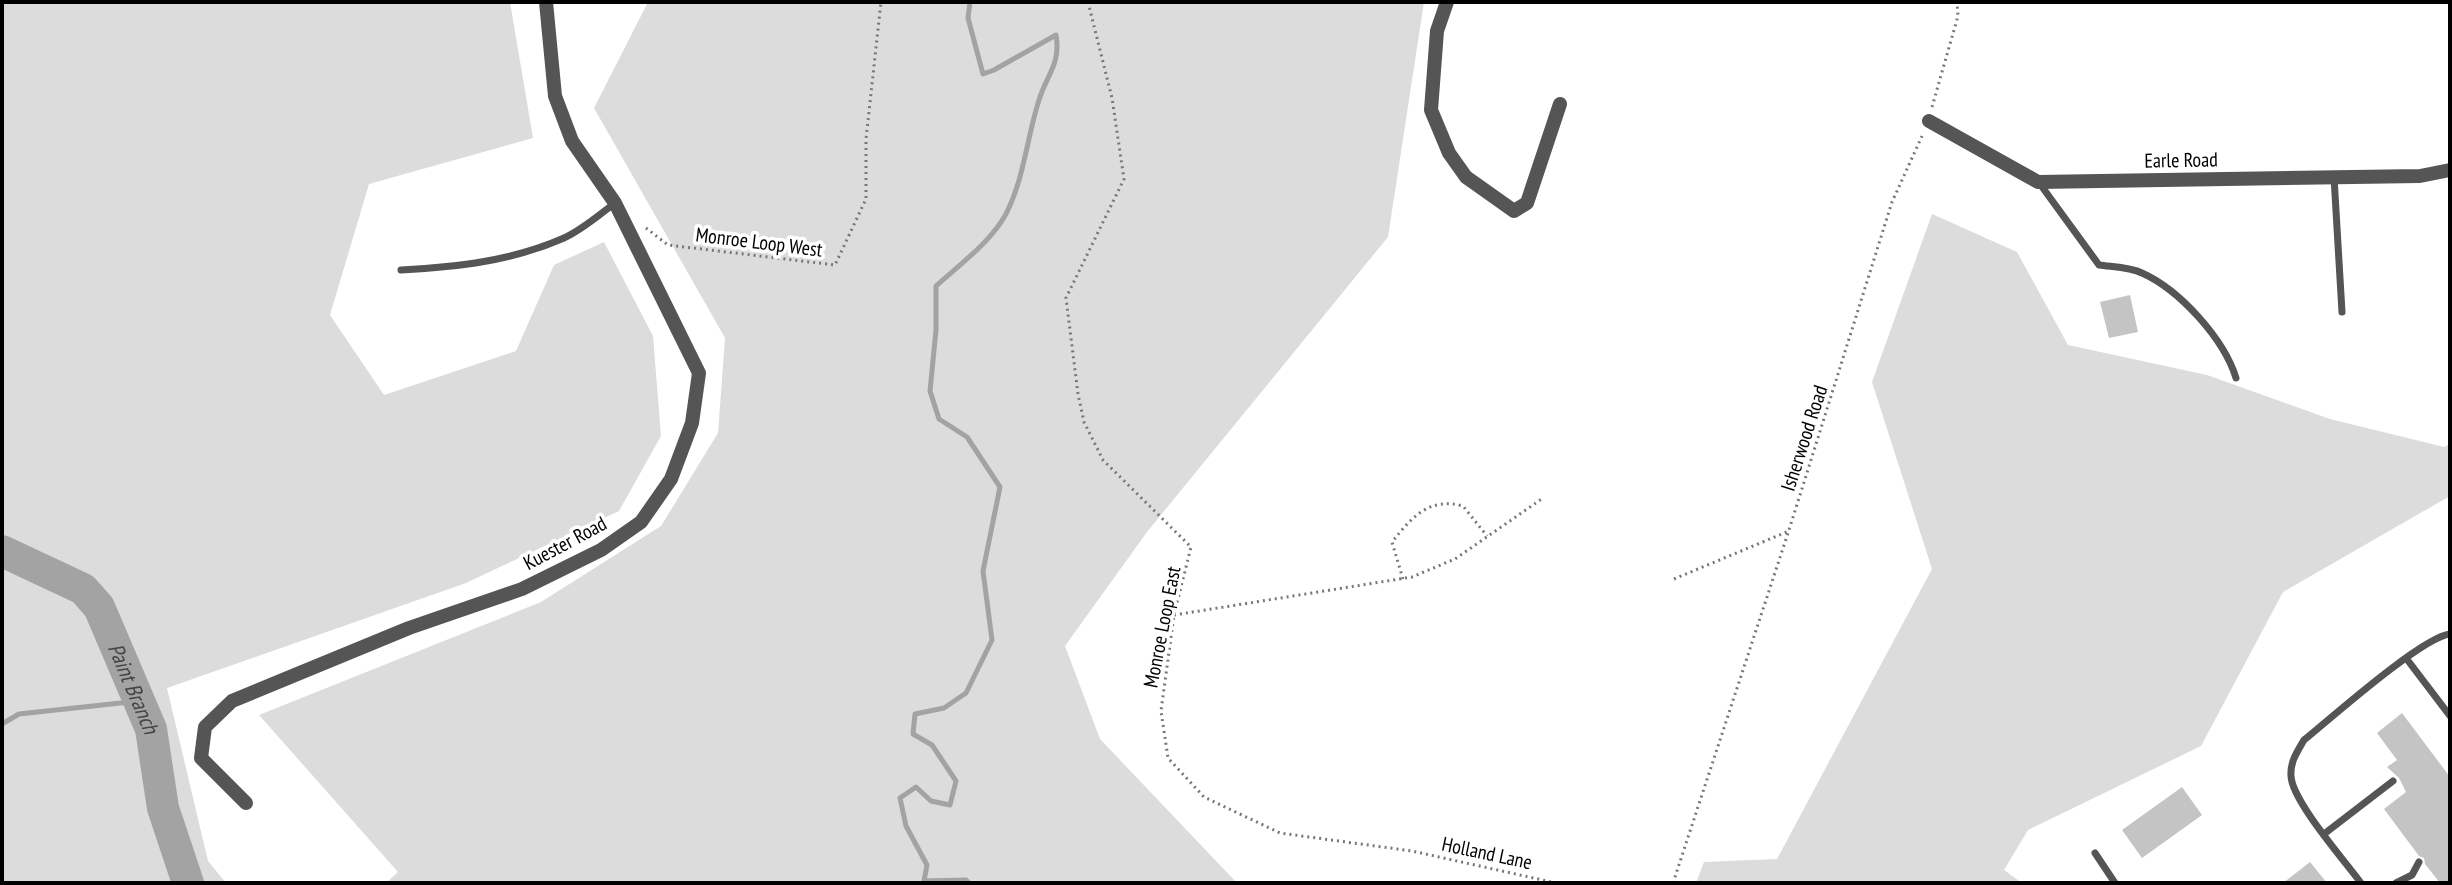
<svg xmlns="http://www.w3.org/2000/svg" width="2452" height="885" font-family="'PT Sans Narrow',sans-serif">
  <rect width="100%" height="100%" fill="#fff"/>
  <path fill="#dcdcdc" d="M2,2H510L533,138L369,184L330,315L384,395L516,351L554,265L604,242L653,336L661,436L619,511L466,583L167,688L208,861L226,883H2Z
    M648,2H1424L1388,237L1147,532L1065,646L1100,739L1237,883H386L398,872L259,715L541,602L661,526L718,433L725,338L594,108Z
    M1932,214L2017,252L2068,345L2207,375L2330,419L2444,447L2450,444V496L2283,592L2201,746L2028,830L2004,870L2022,883H1696L1704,862L1777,859L1932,569L1872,382Z"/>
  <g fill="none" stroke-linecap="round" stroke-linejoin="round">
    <path stroke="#a3a3a3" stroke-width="5" d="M2,724L19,714L139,701
      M969,883L966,880L924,881L927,865L906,826L900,798L916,787L931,801L950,805L956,781L932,745L913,734L915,714L944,708L966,693L992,640L983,571L1000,487L967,437L939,419L930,391L936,330V286C960,264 990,243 1006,214C1024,179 1027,137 1039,100C1047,74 1061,64 1056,35L994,70L983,74L968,18L970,2"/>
    <path stroke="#a3a3a3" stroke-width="32" id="s1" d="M2,551L83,589L99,607L151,729L163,808L188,883"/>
  </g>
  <path fill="#c4c4c4" d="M2130,295L2138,332L2109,338L2100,302Z
    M2402,713L2450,777V879L2445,883H2440L2425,864L2424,858L2419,856L2384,809L2406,792L2399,778L2387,767L2397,760L2377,733Z
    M2182,787L2202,815L2142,858L2122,830Z
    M2310,862L2327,883H2283Z"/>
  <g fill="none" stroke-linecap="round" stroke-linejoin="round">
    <path stroke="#777" stroke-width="3" stroke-dasharray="2 4" stroke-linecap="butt" d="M1088,2L1112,98L1124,179L1066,298L1078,394L1084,422L1103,460L1191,547L1174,615L1161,711L1168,758L1204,797L1280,833L1412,851L1556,883
      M1932,107L1958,16L1957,2
      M646,228L668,245L835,265L866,199V139L881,2
      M1403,579L1392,542C1412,517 1429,497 1463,506L1487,536
      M1674,579L1789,531
      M1174,615L1412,577L1455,559L1543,498
      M1673,883L1789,530L1892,202L1922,136"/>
    <path stroke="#555" stroke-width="7" d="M2334,177L2342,312
      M2040,184L2099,265C2113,267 2130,267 2142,273C2180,290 2224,339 2236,378
      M401,270C457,267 512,261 564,238C582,230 599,215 615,203
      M2406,658L2450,716
      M2324,834L2393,781
      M2095,853L2115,883
      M2361,883C2345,861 2292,801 2291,776C2290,762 2297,752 2304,740C2330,719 2422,637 2450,634
      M2396,883L2412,875L2419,862"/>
    <path stroke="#555" stroke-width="14" d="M1447,2L1437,31L1431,110L1449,153L1466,177L1514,211L1527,203L1560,104
      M1929,121L2038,182L2420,176L2450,170
      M246,803L201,758L205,727L232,701L409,628L522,589L601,550L641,522L671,479L692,423L699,373L615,203L572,141L555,96L546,2"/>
  </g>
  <g text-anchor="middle" stroke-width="7" stroke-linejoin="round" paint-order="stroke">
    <g font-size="20" fill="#000" stroke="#fff">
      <text transform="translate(2181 160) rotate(-1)" y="7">Earle Road</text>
      <text transform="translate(759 242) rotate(7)" y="7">Monroe Loop West</text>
      <text transform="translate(1804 438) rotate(-72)" y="7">Isherwood Road</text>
      <text transform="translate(565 543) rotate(-28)" y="7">Kuester Road</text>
      <text transform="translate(1162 627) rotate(-79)" y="7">Monroe Loop East</text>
      <text transform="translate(1487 853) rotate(12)" y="7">Holland Lane</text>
    </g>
    <g font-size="22" font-style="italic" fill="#444" stroke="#fff">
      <text dy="8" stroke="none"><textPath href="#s1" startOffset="202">Paint Branch</textPath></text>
    </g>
  </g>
  <rect width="2452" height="885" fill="none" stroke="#000000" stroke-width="8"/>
</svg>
